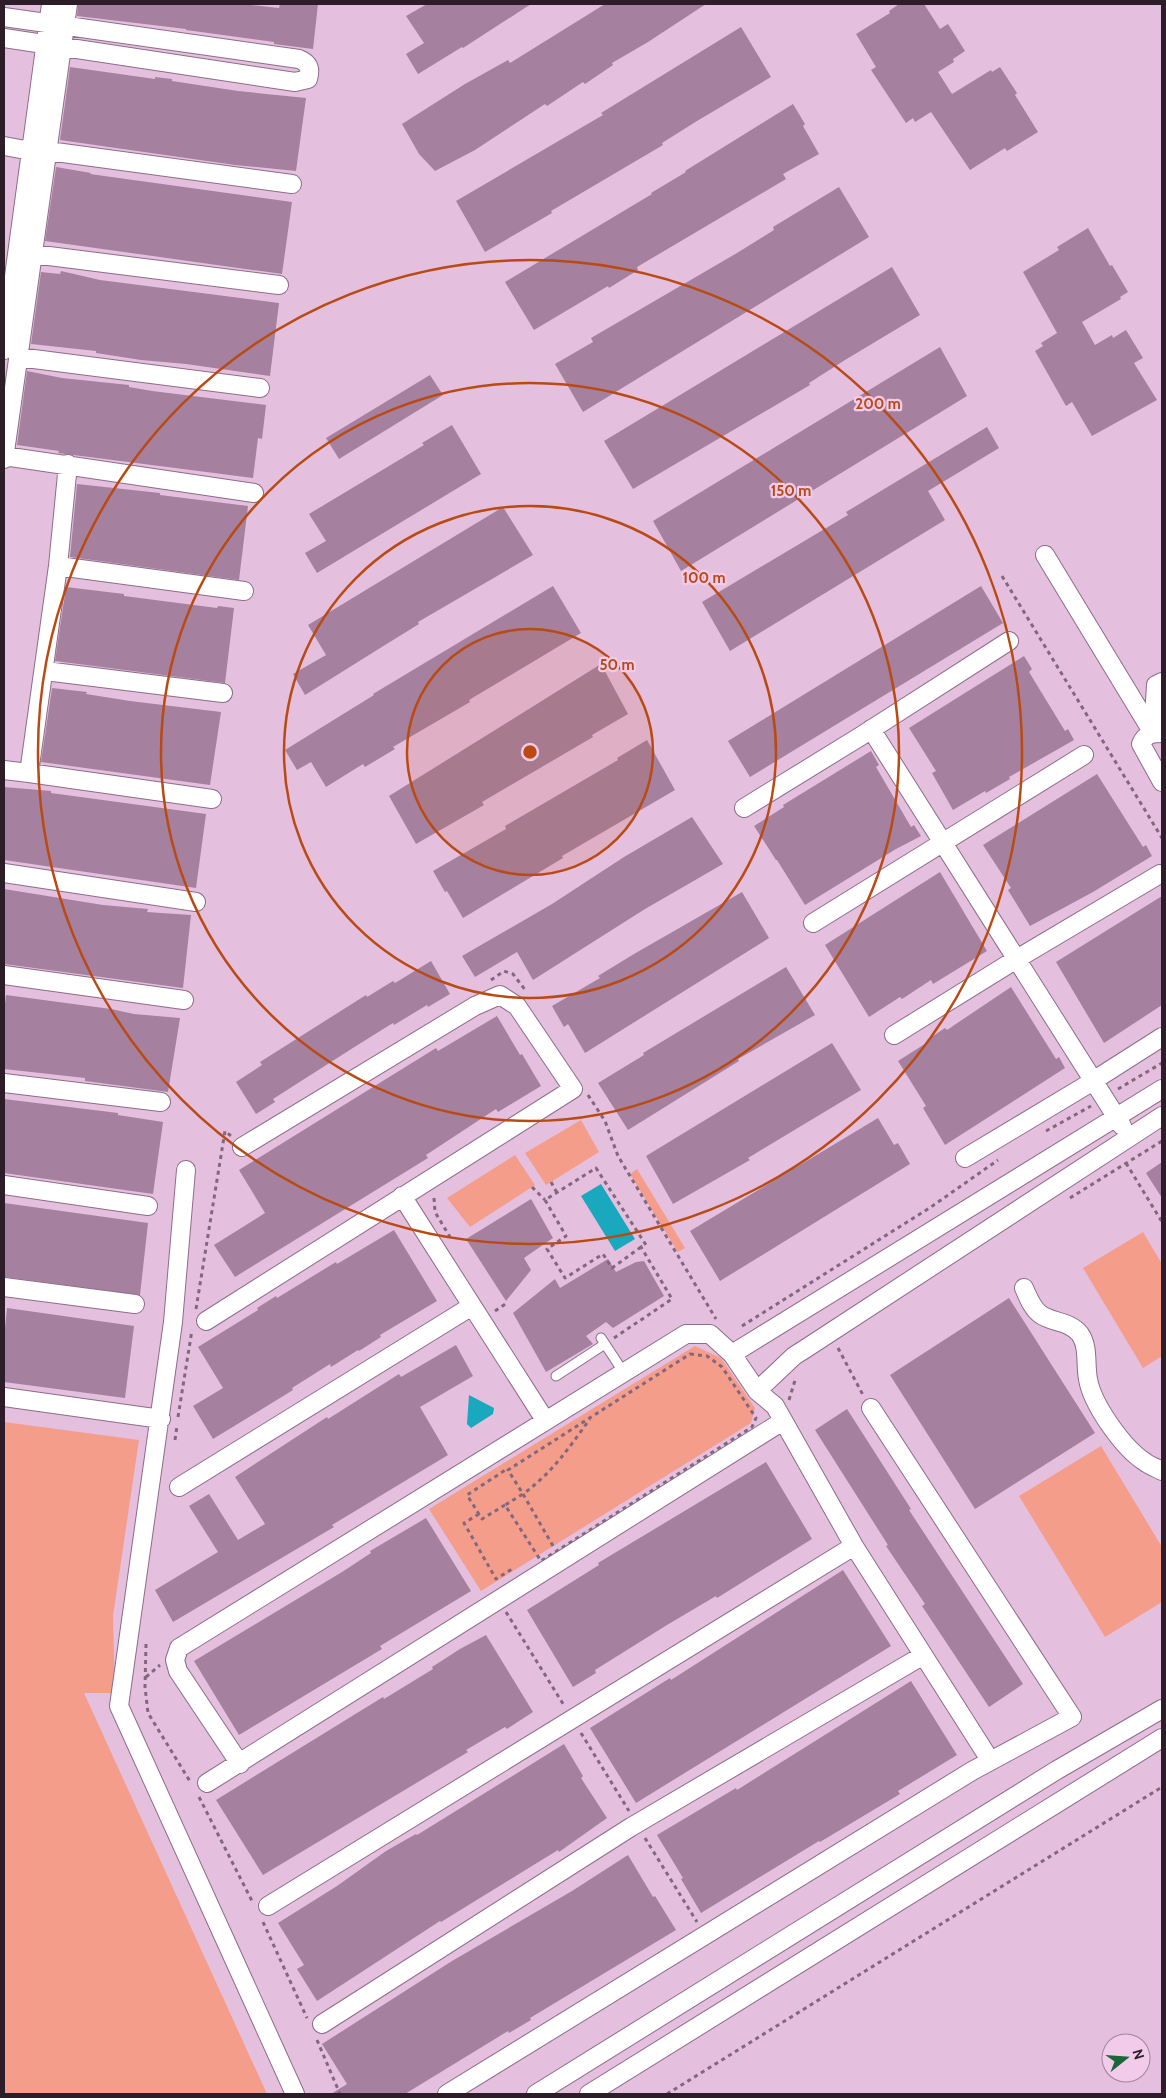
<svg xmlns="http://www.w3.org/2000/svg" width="1166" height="2098" font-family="Cabin,sans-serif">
  <rect width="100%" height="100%" fill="#e5bfde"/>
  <path fill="#f59d8b" d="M581,1120L599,1152L546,1185L525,1153Z
    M515,1155L535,1185L470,1227L447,1198Z
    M637,1169L685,1248L678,1252L630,1174Z
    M1143,1232L1162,1264V1356L1143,1368L1083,1268Z
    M695,1346L721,1358L755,1408L751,1423L481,1591L429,1509Z
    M4,1422L139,1440L113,1616L115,1693H84L267,2094H4Z
    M1101,1446L1162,1547V1602L1105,1637L1019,1496Z"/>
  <path fill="#1aa8bf" d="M601,1184L635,1239L615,1251L581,1196Z
    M469,1395L494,1408L493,1414L471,1428L467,1424Z"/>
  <path fill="#a5819f" d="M78,4H241L279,8L280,4H318L313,49L274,44V42L186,30V29L77,16Z
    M427,4H531L463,48L462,47L418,74L406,54L424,43L406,16Z
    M605,4H706L648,42L612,63L613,65L585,84L583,82L547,106L545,104L475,150L435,171L419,154L402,124L465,84L508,60L510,63Z
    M899,4H924L940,29L948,24L965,51L953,59L954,62L938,72L952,94L991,70L992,72L1000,67L1017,93L1015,95L1038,132L1007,151L1005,148L970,170L931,112L915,122L913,118L906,123L871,70L876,67L856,34L890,13L889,11Z
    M741,27L771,77L697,121L662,143L663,145L551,211L552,213L485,252L456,201L603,115L601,113Z
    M70,67L155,79V77L172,79V81L238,91L306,98L296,171L235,165L60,140Z
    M793,104L805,124L803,126L819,154L783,174L786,179L637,267L638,270L609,288L608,286L534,330L505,282L652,194L651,193L686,172L685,171Z
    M56,167L91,173L90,174L292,202L282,274L45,241Z
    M839,187L869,237L583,412L555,364L593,342L591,338L737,253L774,230L773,227Z
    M1088,228L1110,266L1112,265L1128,292L1120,297L1121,299L1082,322L1095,345L1112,335L1113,338L1126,330L1143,358L1134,363L1157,400L1092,436L1072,402L1066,406L1035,351L1043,346L1041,343L1057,333L1023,272L1059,250L1057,247Z
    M892,267L920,315L845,360L809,383L810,385L633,489L604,441Z
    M61,271L100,280L279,303L270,376L186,364L141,360L96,353V351L31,344L41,272L60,274Z
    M940,347L967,396L681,571L653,521Z
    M27,371L62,378L129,385V387L152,391L266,405L262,439L258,438L253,478L58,453L59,451L17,445Z
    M430,375L443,395L339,459L326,438Z
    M452,425L481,474L317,573L305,553L326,541L309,514L424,445L422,443Z
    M987,427L999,448L928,491L945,520L730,651L702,602L848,515L846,512Z
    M77,484L160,493V495L248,506L239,580L70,557Z
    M503,507L533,555L418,622L419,624L385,645L305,695L293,674L326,655L308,625Z
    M553,586L581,633L469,700L470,702L393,747L395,749L365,767L363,764L326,787L311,762L297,770L285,750L374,695L373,694Z
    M981,586L1003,623L750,777L728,741Z
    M66,587L124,594V596L217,608L218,606L234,608L225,683L55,661Z
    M1024,656L1032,669L1029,672L1065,731L1068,729L1074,740L1009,777L1010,779L986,793L985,791L953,810L932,773L936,771L909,728Z
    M601,664L628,714L592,735L593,737L482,802L484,805L416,844L389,796Z
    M52,688L87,692L86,694L130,701L221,712L210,785L41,762Z
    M647,740L675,790L562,856L563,858L463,918L447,891L445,892L433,871L506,829L505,826L618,760L617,758Z
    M871,751L879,765L876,767L911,827L914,825L921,836L896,849L805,905L777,860H776L754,826L784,807L783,805Z
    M1097,774L1143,847L1146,845L1152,856L1093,892L1030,926L1008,890L1011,888L983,845Z
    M4,787L51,791V793L206,814L196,888L4,860Z
    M692,817L723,864L645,909L533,980L517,952L475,977L462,956L552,904L624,857Z
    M940,872L987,951L933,984L931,980L902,999L900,997L869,1017L825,945Z
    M4,889L103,905L148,909L147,912L191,915L183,988L4,964Z
    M742,892L769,938L585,1053L568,1024L564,1027L552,1006L600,978L598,976L634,954Z
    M1162,896V1005L1104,1043L1056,962Z
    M431,961L450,994L428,1007L427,1005L394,1025L393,1023L356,1046L273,1099L275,1102L256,1114L236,1082L262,1065L260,1062L366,995L367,997L393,981L395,983Z
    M786,967L815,1015L738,1059L739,1061L628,1130L598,1083L644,1055L643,1053Z
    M1011,987L1056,1059L1059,1057L1065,1068L945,1145L923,1108L926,1106L898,1061L928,1042L927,1040L945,1028L947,1030Z
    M6,995L111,1009L134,1014L180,1018L168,1092L85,1081V1078L4,1069V1013Z
    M497,1016L520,1055L522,1054L541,1086L498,1112L496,1109L426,1155L428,1158L235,1277L214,1245L265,1213L239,1170L436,1048L438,1051Z
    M832,1043L861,1090L748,1158L750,1160L673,1204L646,1156Z
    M4,1099L118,1113V1115L163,1122L153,1194L4,1173Z
    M878,1118L894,1145L898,1143L910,1164L720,1281L690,1231Z
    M1162,1162V1198L1146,1173Z
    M531,1199L553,1238L524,1258L531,1270L506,1301L466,1239Z
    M4,1203L148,1223L140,1295L4,1277Z
    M394,1230L437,1301L380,1335L381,1337L359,1351L358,1350L331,1367L330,1364L292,1388L293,1390L213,1439L193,1406L223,1388L198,1347L258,1310L257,1308L276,1296L277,1298L336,1262L337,1264Z
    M608,1259L616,1272L636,1262L644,1261L664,1296L613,1328L606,1322L586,1336L593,1344L546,1372L513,1313L555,1279L560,1288Z
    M1009,1298L1095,1433L975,1509L890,1375Z
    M7,1308L134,1326L125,1398L4,1382V1338Z
    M456,1345L473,1376L420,1407L448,1455L332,1525L334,1527L173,1622L155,1590L218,1552L189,1506L209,1494L238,1540L265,1524L235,1477L327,1417L328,1419L399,1374L401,1377Z
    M847,1409L911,1509L909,1510L1023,1684L989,1707L922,1606L925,1604L886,1546L888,1545L815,1430Z
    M766,1462L812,1539L717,1598L716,1596L667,1625L595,1670L596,1673L573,1687L527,1610L599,1565L598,1563Z
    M426,1518L471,1591L380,1646L382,1649L239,1735L194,1661L342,1572L371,1553L370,1551Z
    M843,1570L891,1646L636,1803L590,1728L670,1678L671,1680Z
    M486,1635L533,1712L507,1729L505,1727L466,1750L468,1752L263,1875L216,1800L383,1697L384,1699L433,1669L432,1667L460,1649Z
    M911,1681L957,1755L898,1791L900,1794L820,1842L819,1841L701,1913L681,1879L683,1878L657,1835L736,1788L737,1790Z
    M564,1744L583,1776L581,1778L607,1818L559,1852L558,1850L441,1922L440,1921L317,2001L297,1969L304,1965L278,1923L337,1886L386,1851L416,1834L417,1835Z
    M628,1855L653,1897L655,1896L676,1930L530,2018L531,2020L509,2033L508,2031L405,2094H331L347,2084L322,2044L452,1961L572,1891Z"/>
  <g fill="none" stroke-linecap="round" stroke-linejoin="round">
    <defs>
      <path id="lane" d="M601,1338L624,1373
        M556,1376L605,1344"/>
      <path id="street" d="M4,17L299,59C309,63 311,69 308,79L295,82L4,38
        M4,146L31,151
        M48,151L292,184
        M33,254L279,285
        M4,350L51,4
        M18,357L260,388
        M4,456L254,493
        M4,459L68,4
        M1045,555L1153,733
        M58,566L244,591
        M45,671L223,693
        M871,729L1122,1126
        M1153,733L1156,685L1162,682
        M1162,733C1152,733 1145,734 1141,744L1162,782
        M4,770L29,773L58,566L68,464
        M29,773L212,799
        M744,808L861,736L1009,641
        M4,873L196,902
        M813,923L1084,755
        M4,975L184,1000
        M894,1035L1015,960L1160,874
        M4,1083L161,1102
        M965,1158L1085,1086L1162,1037
        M186,1170L173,1322L119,1706L295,2094
        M4,1185L148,1206
        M402,1196L545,1420
        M4,1287L135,1304
        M1024,1288C1028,1297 1032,1308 1040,1314C1052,1323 1070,1321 1080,1334C1089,1347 1085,1364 1088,1379C1092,1404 1123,1448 1145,1462C1150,1466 1157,1468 1162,1471
        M206,1321L573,1089L517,1006L500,995L475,1006L242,1147
        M732,1354L1162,1089
        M757,1391L794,1356L805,1349L1162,1116
        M4,1397L161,1419
        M179,1487L472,1306
        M240,1764L178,1671L175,1660L179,1648L686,1334H710L732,1354L757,1391L775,1406L854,1546L990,1760
        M207,1783L783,1421
        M268,1906L854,1546
        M322,2024L631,1827L922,1656
        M447,2094L972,1771L1072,1717L871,1408
        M536,2094L1057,1770L1162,1709
        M589,2094L1162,1738"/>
    </defs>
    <use href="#lane" stroke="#8e6c89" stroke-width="11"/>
    <use href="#street" stroke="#8e6c89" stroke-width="20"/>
    <path stroke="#82687d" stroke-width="3" stroke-dasharray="4 4" stroke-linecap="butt" d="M1002,576L1162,838
      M491,980L504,971L513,974L526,991
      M1118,1089L1162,1063
      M588,1095L605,1121L618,1156L716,1319
      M1046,1131L1091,1106
      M1126,1163L1162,1222
      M551,1182L557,1193
      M532,1187L545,1200
      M434,1198L435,1212L450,1237
      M1070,1198L1162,1141
      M196,1309L225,1131L231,1136
      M495,1311L507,1303
      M742,1326L931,1207L998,1160
      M614,1338L672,1299L641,1247L646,1245L596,1168L545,1200L566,1236L547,1249L565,1278L603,1254L612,1268L641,1247
      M838,1348L863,1395
      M690,1354L707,1356L722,1367L756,1418L752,1427L541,1561L505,1505L523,1494L508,1470Z
      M789,1400L796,1377
      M178,1417L192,1330
      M175,1440L177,1426
      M505,1505L482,1519L467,1495L507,1469
      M479,1514L464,1523L496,1579L512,1569
      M553,1546L523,1494C554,1471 567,1450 590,1419
      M506,1612L565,1707
      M146,1644L145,1687L148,1713L191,1783
      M146,1677L160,1665
      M581,1733L629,1811
      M199,1797L253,1903
      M645,1838L697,1922
      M263,1922L307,2018
      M317,2040L340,2094
      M667,2094L1162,1787"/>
    <use href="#lane" stroke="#fff" stroke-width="9"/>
    <use href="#street" stroke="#fff" stroke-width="18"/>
  </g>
  <circle cx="530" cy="752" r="123" fill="#b94a13" fill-opacity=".12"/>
  <g fill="none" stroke="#b94a13" stroke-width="2.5">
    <circle cx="530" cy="752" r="123"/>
    <circle cx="530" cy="752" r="246"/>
    <circle cx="530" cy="752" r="369"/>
    <circle cx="530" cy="752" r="492"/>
  </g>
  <circle cx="530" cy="752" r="8" fill="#b94a13" stroke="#f2cbeb" stroke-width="2.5"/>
  <g font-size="15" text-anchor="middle" font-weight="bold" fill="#b94a13" stroke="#f2cbeb" stroke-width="4.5" stroke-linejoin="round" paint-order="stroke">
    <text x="878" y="409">200 m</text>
    <text x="791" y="496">150 m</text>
    <text x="704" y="583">100 m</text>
    <text x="617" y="670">50 m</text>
  </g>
  <rect width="1166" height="2098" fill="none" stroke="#2c1d29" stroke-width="10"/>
  <g transform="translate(1126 2058) rotate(73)"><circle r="24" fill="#f2cbeb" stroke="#a3859d"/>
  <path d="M0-4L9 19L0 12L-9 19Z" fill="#176737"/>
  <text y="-8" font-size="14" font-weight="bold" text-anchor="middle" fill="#2c1d29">N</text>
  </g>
</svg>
